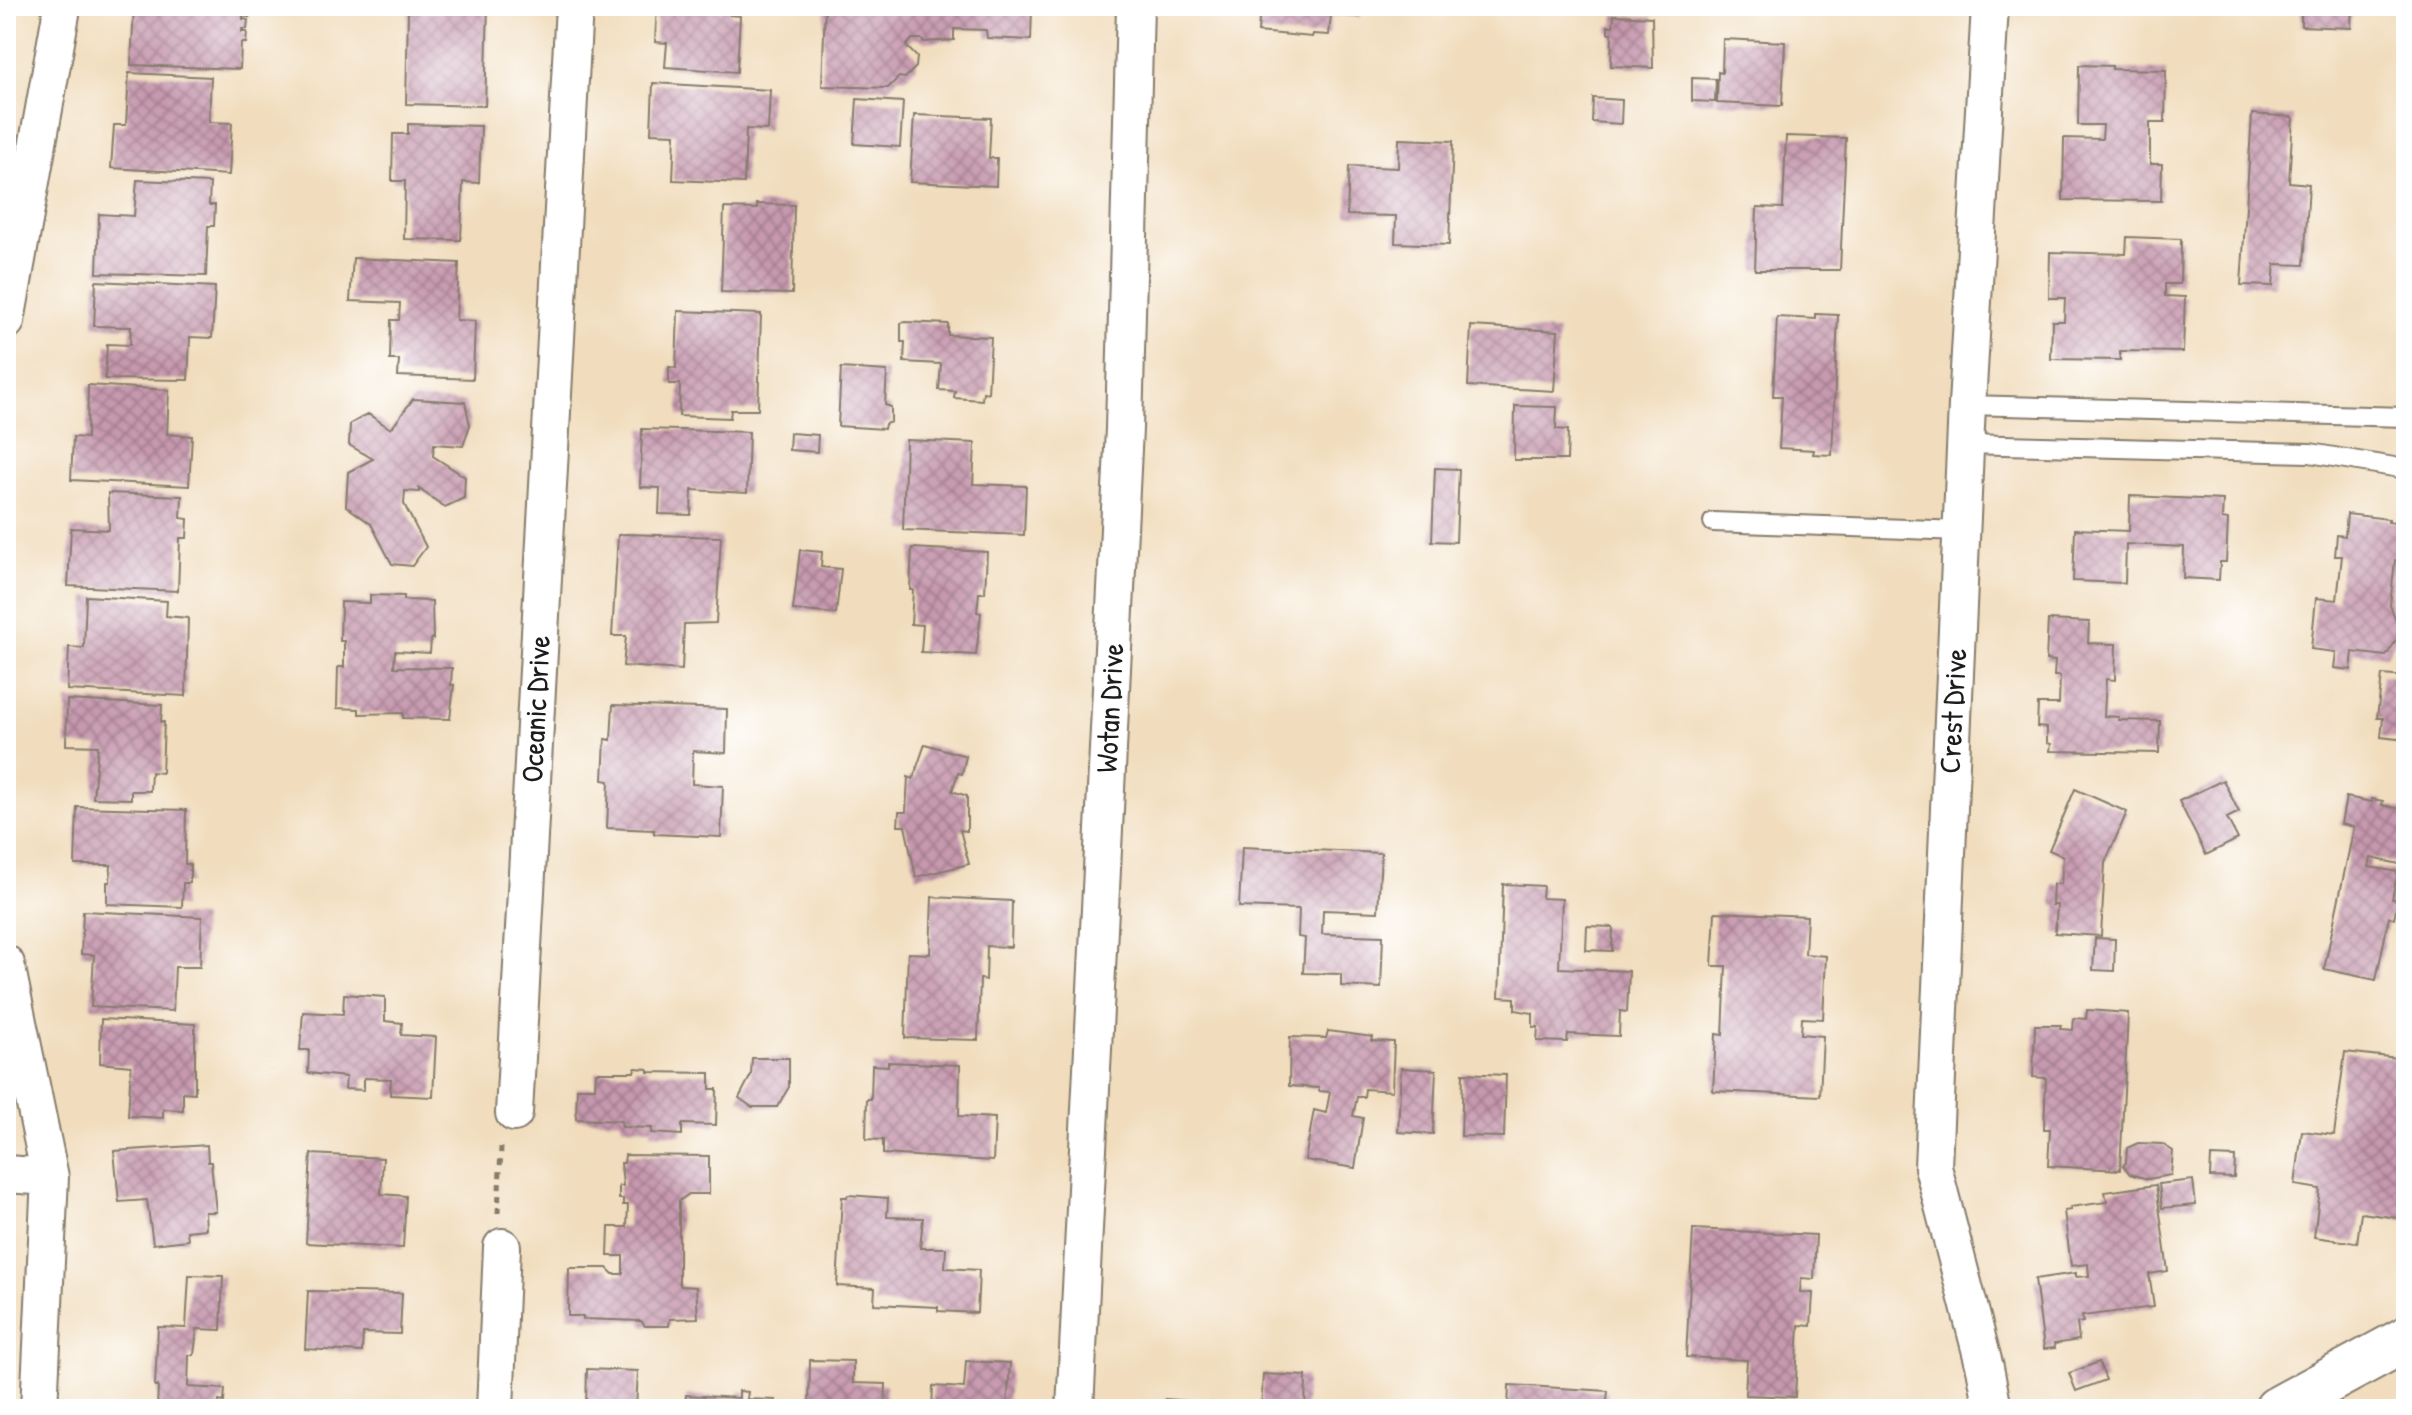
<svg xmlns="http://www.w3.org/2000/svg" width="2412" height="1415" font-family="'Patrick Hand',sans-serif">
  <defs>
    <pattern id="building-cross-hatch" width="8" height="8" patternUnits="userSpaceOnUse" patternTransform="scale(2)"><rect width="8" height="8" fill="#c799af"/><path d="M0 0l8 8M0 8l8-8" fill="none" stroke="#a17c8e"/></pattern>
  </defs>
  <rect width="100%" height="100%" fill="#fff"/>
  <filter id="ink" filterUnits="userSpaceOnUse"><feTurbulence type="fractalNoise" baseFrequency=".0125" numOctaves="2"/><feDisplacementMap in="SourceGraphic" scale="16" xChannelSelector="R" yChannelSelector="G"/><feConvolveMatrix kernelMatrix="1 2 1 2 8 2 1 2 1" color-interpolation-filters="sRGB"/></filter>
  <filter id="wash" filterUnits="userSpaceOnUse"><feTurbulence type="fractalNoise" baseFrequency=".006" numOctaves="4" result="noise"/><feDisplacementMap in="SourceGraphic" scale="32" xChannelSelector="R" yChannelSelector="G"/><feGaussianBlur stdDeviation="1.8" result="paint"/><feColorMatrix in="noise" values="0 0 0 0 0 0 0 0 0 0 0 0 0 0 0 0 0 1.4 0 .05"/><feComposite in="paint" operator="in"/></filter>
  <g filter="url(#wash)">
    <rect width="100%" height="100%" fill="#f1ddbd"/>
    <g id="blocks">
      <path fill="url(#building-cross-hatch)" d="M171,6H250L249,17L243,16V19L248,20L247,29H242V32H247L246,43H241L240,69L131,65L134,7L171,8Z
        M442,6H488L485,106L406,104L408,11L442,12Z
        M657,6H731L730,15L740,16L737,72L665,67L667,43L655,42Z
        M825,6H1032L1031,40L987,38L986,30L954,29V40L924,42L921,39H912L906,46L917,57L916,67L905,78L899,77L888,88L822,86Z
        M1260,6H1361L1360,17L1331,15L1329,35L1313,34L1312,37L1258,32Z
        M2301,6H2352L2351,28L2301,26Z
        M1614,15L1652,17L1653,68L1611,66L1612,33H1608V26H1613Z
        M1723,39L1785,42L1782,106L1717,103L1718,72L1722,73Z
        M2079,65L2112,66V69L2166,70L2165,122H2150V164H2162L2161,201L2063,200L2064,138L2102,139L2103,125H2078Z
        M129,73L211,77L209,122L232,123L229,175L111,168L114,125H126Z
        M1692,78L1716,79L1715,102L1692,101Z
        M653,83L770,90L768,130L746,129L744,183L673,180L675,134L651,133Z
        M1593,98L1622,100L1621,124L1592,122Z
        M857,99L903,102L900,147L854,144Z
        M2252,114L2293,117L2289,182L2309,184L2304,265L2275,264L2273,286L2241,285Z
        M914,115L991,118L989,158H997L996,186L910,182Z
        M408,124L481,126L479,183L463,182L461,240L404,239L405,181H392L393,134H408Z
        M1786,136L1846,138L1840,270H1755L1757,207L1783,208Z
        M1399,139L1453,141L1449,245L1395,243L1396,216L1347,215L1349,166L1398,168Z
        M137,180L210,183L209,205H215L214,226H208L206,276L97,273L99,214L134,216Z
        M757,204L794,205L792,294L721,292L724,208L757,209Z
        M2127,237L2181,239L2180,284H2165V296L2185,297L2183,352L2120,351V360L2051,359L2052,321H2064L2065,298H2049L2050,252L2126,254Z
        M353,258L459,263L456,320L475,321L473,379L398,376L399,360H390L391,320H399L400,303L350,301Z
        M96,281L215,287L212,338L190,337L188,380L105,379L107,344L130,345L131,327L94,326Z
        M678,311L761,314L758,410H731L730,418L679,416L680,384H669V367L676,368Z
        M1816,314L1838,315L1832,455L1813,454L1814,450L1779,448L1782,396H1773L1777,317L1816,319Z
        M906,322L948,324V335L991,337L988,393L983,392L982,400L954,398L955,391L939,390L941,364L904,362L905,342H901V323Z
        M1471,326L1558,331L1554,391L1468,386Z
        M841,368L887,371L885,405L891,407V422L885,424L884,429L838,426Z
        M88,385L169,390L167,434L192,436L189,486L71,480L73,437L87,438Z
        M413,399L465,402L470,425L463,446L434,444L433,456L465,477L464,498L445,507L419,489V492L405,491L404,504L426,547L412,566L392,564L371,524L346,506L348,472L373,459L349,445L350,424L368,414L391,429Z
        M1515,406L1557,407L1556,429L1568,430L1567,460H1514Z
        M642,429L749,432L747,493L692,490L691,515L659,514L660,488L640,487Z
        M790,433L818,435L817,452L789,450Z
        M906,440L975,443L973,484L1026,486L1024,535L903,530Z
        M1435,468L1459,469L1456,542L1432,541Z
        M108,493L182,496L181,518L188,519L187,538H180L178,591L68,586L71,528L109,530Z
        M2130,496L2223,500L2222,519L2228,520L2226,562H2220L2219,580L2183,578L2184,547L2126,544L2125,583L2073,581L2075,529L2129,531Z
        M2347,514L2389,519L2388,522L2406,524V561L2395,560L2390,605L2401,633L2386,656L2353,652L2351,670L2334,668L2336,652L2311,649L2316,598L2337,600L2342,556H2335L2337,535L2345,536Z
        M625,534L721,537L716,623L684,624L682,670L623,666L626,636H612L618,535Z
        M912,548L987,552L985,593H979L977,612L981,613L976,655L921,652L923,625L911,624L913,590H910Z
        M800,550L822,552L821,567L841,569L836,614L793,610Z
        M370,595L404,596V600L432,601L433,639H431L430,653L395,651L394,667L452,668L451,685H454L450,719L403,718V713L359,714V709L337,708L338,667H344V641H340L341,602L370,603Z
        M86,596L167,601L166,616L188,618L186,696L67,690L69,647L84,648Z
        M2048,620L2089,622L2088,643L2116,644L2115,680L2106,679L2104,716L2119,717V720L2160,721L2159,753L2050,751L2051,744L2047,743V728L2037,727L2038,704H2059L2060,676H2054L2055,661L2046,660Z
        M2382,675L2406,677V740L2381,737L2383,718H2377Z
        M67,700L162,705L161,722H164L162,773L151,772L150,791H131V799L93,798L98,746L66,745Z
        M613,705L727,709L726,753L693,751L692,784L723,786L721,837L654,834V830L607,828L609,781L603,780L605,739L611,740Z
        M925,744L966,756L962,774L958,773L952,791L967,796V831L960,830L969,864L916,877L905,826H898L899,812H906L908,777L913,779Z
        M2223,780L2239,812L2227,818L2238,839L2206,855L2179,801Z
        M2075,789L2127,812L2105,863L2101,936L2055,933L2057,905H2052L2053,884H2061L2063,856L2049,850Z
        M2346,797L2372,802V799L2383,801L2382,805L2406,810L2404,865L2371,858L2369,867L2398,872L2392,899L2398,900L2394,918L2389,917L2376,980L2324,969L2354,827L2341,824Z
        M77,807L186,810L185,864H190V883H183L182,907L107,904V882H110L111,865H75Z
        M1242,847L1381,853L1378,912L1323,910L1322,934L1383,936L1381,988L1341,986V974L1303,973L1305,938L1298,937L1299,909L1239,907Z
        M1503,884L1543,886L1542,898L1562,899L1559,968L1629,971L1627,1012L1620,1011L1619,1036L1568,1034L1567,1042L1537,1041L1538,1027H1533V1013L1515,1010V998L1499,997Z
        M932,897L1012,901L1011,947L987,946L986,980L980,979L978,1040L905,1038L908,953L930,954Z
        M83,911L202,917L200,967H175L173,1011L91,1007L94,955L81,954Z
        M1715,912L1807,916L1805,954L1826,956L1823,1019L1802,1018L1801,1034L1823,1036L1820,1096L1713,1091L1716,1034L1723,1035L1726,966H1712Z
        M1587,926L1613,927L1612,951L1586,950Z
        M2095,938L2115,939L2114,971L2093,970Z
        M344,994L385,997V1021L402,1023L401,1035L436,1037L433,1097L390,1095L391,1079L364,1078V1090L345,1089L346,1077L308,1073L309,1050H300L303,1012L343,1014Z
        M2087,1010L2128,1013L2120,1170L2048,1166L2050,1129H2044L2046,1078L2033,1077L2035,1025H2061L2060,1029L2073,1030L2074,1018L2086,1019Z
        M101,1019L195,1024V1093L183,1092V1110L163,1109V1118L128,1116L131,1066L100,1063Z
        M1328,1031L1373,1037L1372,1041L1394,1042L1392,1091L1365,1089L1364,1097H1357L1353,1116L1363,1118L1355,1168L1305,1160L1314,1110L1326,1113L1330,1092L1319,1091V1088L1289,1086L1290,1037L1326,1038Z
        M2345,1052L2406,1059L2403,1100H2406V1147L2402,1146L2398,1180L2406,1181L2405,1219L2361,1213L2357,1243L2314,1237L2320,1189L2295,1185L2302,1131L2334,1135Z
        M752,1058H789V1087L777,1107H752L739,1098L751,1075Z
        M888,1062L960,1065L959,1116L995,1118L993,1161L883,1154V1140L866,1139L867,1099H871L872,1065L888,1066Z
        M635,1068L648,1069V1072L710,1073V1089H717L716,1125L682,1124V1135L651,1133L652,1128L622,1127L621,1121L576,1119L577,1088H595L596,1072H634Z
        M1401,1068L1436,1070L1433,1134L1398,1132Z
        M1463,1073L1506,1075L1504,1137L1461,1136Z
        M2138,1143L2162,1144L2173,1151L2171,1175L2148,1179L2130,1174L2123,1165L2126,1163L2127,1148Z
        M207,1145L208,1162H211L216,1212H205L206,1229L187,1231L188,1240L153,1244L147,1200L119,1202L114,1151Z
        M311,1154L383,1158L381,1194L406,1196L403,1248L306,1243Z
        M625,1155L709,1156V1194H689L679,1201V1282L681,1286L696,1287L698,1318L670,1319L669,1326H645L641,1321L583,1319V1316H568L569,1268H607L613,1274H623V1256H608L609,1227H627L628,1205H623V1199H619V1186H623L621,1163H624Z
        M2211,1156L2235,1157L2234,1178L2210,1177Z
        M2193,1180L2196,1205L2162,1208L2159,1184Z
        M2156,1185L2168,1271L2149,1274L2154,1307L2082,1316L2083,1322L2077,1323L2079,1340L2054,1344L2055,1348L2044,1349L2035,1279L2076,1273V1277L2089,1276L2088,1264L2071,1266L2064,1211L2071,1210L2070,1207L2107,1202L2105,1192Z
        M848,1195L888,1198L887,1217L923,1218L920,1248H946L945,1268L979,1270L977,1313L938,1311V1307L874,1304L875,1288L837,1286L842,1197H847Z
        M1693,1229L1816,1235L1814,1279L1801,1278L1800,1292L1813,1293L1811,1326L1799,1325L1795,1397L1745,1395L1747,1360L1686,1357Z
        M189,1275L223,1276L221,1330L197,1329L194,1355H189L188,1387L225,1389L224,1402L219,1401L218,1409H157L158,1386H155L158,1327L186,1328Z
        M308,1291L402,1293L400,1334L363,1333L362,1352L305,1349Z
        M810,1360L853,1361V1383L886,1384L885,1409H809Z
        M966,1361L1010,1363L1007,1409H932L933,1386L964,1388Z
        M2099,1362L2106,1380L2076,1391L2069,1373Z
        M587,1369L638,1371L636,1409H573L574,1405H586Z
        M1263,1374L1306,1376L1305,1409H1261Z
        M1509,1385L1608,1391L1606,1409H1508Z
        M739,1391L748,1392L747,1399L776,1400L775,1409H685L686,1395L739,1398Z
        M1165,1399L1227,1404V1409H1165Z"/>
    </g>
  </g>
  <g filter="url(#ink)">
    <use href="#blocks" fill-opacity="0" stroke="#867c6c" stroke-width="2"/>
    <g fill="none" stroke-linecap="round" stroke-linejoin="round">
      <defs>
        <path id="lane" d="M1967,405L2406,417
          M1966,444L2310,453L2406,469
          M1713,522L1962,531"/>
        <path id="street" d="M1990,6L1967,405L1933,1167L1985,1368L1993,1409
          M6,321L61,14L60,6
          M6,964L50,1177L39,1409
          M514,1113L574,6
          M6,1174L50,1177
          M495,1409L502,1247
          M1075,1409L1124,429L1135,6"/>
        <path id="secondary" d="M2277,1409L2406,1339"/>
      </defs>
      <use href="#lane" stroke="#867c6c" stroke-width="22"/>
      <use href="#street" stroke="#867c6c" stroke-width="40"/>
      <use href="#secondary" stroke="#867c6c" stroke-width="48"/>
      <path stroke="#867c6c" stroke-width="5" stroke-dasharray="6 6" stroke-linecap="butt" d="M498,1213L501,1147"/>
      <use href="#lane" stroke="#fff" stroke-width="18"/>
      <use href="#street" stroke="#fff" stroke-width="36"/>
      <use href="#secondary" stroke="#fff" stroke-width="44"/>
    </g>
  </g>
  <g text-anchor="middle" stroke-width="6" stroke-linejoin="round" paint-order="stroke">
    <g font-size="30" fill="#1c1c1c" stroke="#fff">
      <text transform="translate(1110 708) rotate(-87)" y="10">Wotan Drive</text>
      <text transform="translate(536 709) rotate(-87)" y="10">Oceanic Drive</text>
      <text transform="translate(1953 711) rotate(-87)" y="10">Crest Drive</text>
    </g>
  </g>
  <rect width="2412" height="1415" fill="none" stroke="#fff" stroke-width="32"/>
</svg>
